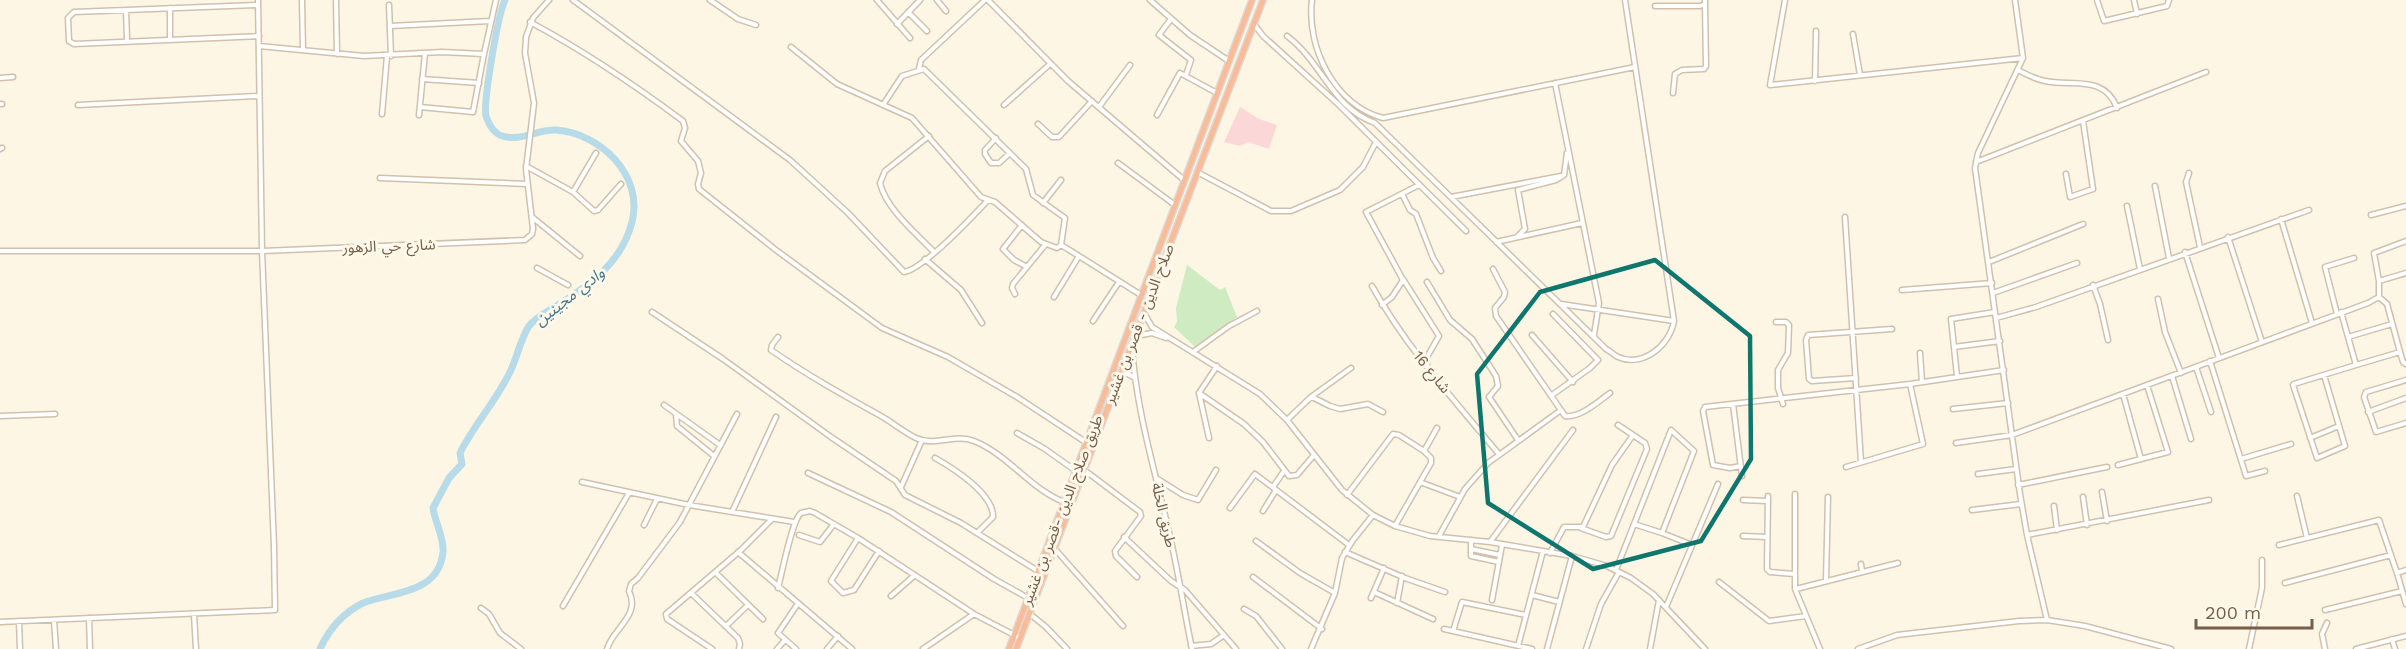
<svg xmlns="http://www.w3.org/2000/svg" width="2406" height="649" font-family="'Work Sans','Noto Sans Arabic',sans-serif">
  <rect width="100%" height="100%" fill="#fdf6e4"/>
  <path fill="#fbd7d7" d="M1240,107L1259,119L1277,125L1269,149L1248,142L1240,146L1224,142Z"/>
  <path fill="#ceebc2" d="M1187,265L1220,290L1225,287L1237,317L1195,347L1174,327L1177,322L1176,308Z"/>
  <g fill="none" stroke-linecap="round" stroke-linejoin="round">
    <path stroke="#b7dbe8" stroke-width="7" d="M320,649C329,629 343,613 363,603C390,592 439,595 443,552C444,536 435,523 433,508L449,478L462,464L460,453C474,425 496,401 510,372C517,358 520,340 529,326C536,317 549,311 558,305C591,284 622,262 632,222C644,175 600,133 556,130C537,129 521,142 502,136C493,133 489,125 486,116C483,102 498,14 505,0"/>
    <defs>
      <path id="minor" d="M302,0L303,50
        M336,0L337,54
        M573,0L790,160L848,213L904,272C924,269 973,216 988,200
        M710,0L738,19L756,25
        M877,0L910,38
        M937,0L946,11
        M988,0L1068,81L1184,180
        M1150,0L1190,35L1229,61
        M1312,0C1306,48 1335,105 1383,118L1635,67
        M1785,0L1770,85L2023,58
        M2015,0L2023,58L1978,153L1975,168L2020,494L2027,535L2047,620
        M2097,0L2104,21L2167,6L2169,0
        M2134,0L2137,14
        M258,5L74,12L68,18L69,41L74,44L259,36
        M389,5L391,56
        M1655,6H1700L1705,4V0
        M170,8V39
        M126,10L127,40
        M908,12L927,31
        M1171,19L1159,35L1191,60L1186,75
        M530,22C586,52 632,83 683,121L685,128L681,141L698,161L701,173L698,184L699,189L776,250L882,328L948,357L1017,397L1087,443
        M897,24L920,0
        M1254,24L1263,36L1338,104L1466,231
        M390,26L490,21
        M1853,34L1860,75
        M1287,36C1323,63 1331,107 1375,123L1606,349C1610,351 1614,355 1618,357C1643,368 1670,345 1674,321L1625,0
        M259,46L364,56L442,52L484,54L473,112L420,107
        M791,47L837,84L912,118L981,197L995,202L1041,242L1057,248L1061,245L1071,251L1141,295
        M484,54L496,0
        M919,69L921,60L985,0
        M2018,70C2027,75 2035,79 2045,81C2072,87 2104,74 2117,108
        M0,78L13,77
        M422,79L479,83
        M1815,81L1816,31
        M1555,83L1599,303L1594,335
        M1673,93L1675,74L1682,70L1704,69L1706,66L1705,4
        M0,104H2
        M78,105L258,96
        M883,105L902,76L924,69L1026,169L1033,195L1065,218L1061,245
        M1004,105L1050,64
        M1099,107L1130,65
        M382,114L387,56
        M419,115L425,53
        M1157,115L1180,73L1217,93
        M1038,124L1052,137H1059L1092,101
        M929,136L885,171L880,183C886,209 916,233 934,252
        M996,138L985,150V154L991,163H999L1010,153
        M0,149L2,148
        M1976,162L2206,72
        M1118,163L1175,205
        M526,166L573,192L594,211L598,210L621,184
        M1197,172L1271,211H1291L1340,190L1363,167L1376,142
        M2189,173L2186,182L2200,247
        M2066,174L2070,197L2093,189L2083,121
        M380,178L527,184
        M2155,186L2169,258
        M573,192L596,153
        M1402,194L1410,210L1416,214L1433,258L1441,271
        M1451,197L1561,176
        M1043,203L1061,180
        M2127,206L2140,269
        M2371,215L2406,206
        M532,217L580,256
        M1845,217L1861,462
        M2281,219L2312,323
        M1022,225L1003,249L1014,260L1027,267
        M1517,237L1525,229L1518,190L1556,180L1564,175L1567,153
        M2228,237L2262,342
        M1496,242L1582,223
        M0,251H262L525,240L532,234L533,229L526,169L534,103L525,53L526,37L533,18L549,0
        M2185,252L2219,358
        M925,259L961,290L982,323
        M1989,262L2083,224
        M537,268L568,285
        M1493,269L1505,292L1504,297L1495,308L1496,316L1565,416C1580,418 1598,402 1610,393
        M1403,279L1439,336L1427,357V365
        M2379,281L2374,253L2406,241
        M1427,282L1450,320L1472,339L1496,376L1498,386L1489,397L1518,440
        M2093,285L2100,304L2108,340
        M1372,286C1406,347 1454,400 1498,453
        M1902,290L1992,283
        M1993,293L2077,263
        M1015,294L1012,288L1013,284L1045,245
        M1054,297L1079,256
        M2158,299L2165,332L2181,373
        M1561,304L1674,321
        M1382,305L1392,297L1403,280L1366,212L1419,185
        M652,312L723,359L831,437L896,481L905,495L961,523L1038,571
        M2341,312L2356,365L2400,352L2387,304L2379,297
        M1144,313L1152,327L1260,394L1287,420L1342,490L1373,515L1395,526L1430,536L1490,542L1572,556L1607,566L1631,578L1653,594L1705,649
        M2337,314L2325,267L2354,258
        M1996,318L2036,307L2309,210
        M1093,321L1119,282
        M1776,322H1786L1789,325L1788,353L1778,370V388L1783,404
        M1532,335L1573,382
        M1136,336L1152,333L1166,338
        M778,337L772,345L771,350C807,375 843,395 881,416C893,423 904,432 916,438C936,447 955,433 974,441C1009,455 1030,489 1064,502
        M2348,337L2392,324
        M1132,347C1136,409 1155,471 1169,532C1178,570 1184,610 1192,649
        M1954,347L2000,341
        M1193,352L1229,326L1257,311
        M2400,352L2403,362L2406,364
        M1920,353L1922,382
        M2210,361L2246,476L2265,471
        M2196,367L2211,412
        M2324,375L2345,446L2317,458L2293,385L2294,384L2356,365
        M1121,376L1126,373L1135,378
        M1957,376L1951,319L1995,312
        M2172,376L2191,439
        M1856,378L1812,381L1809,379L1806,340L1808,335L1892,329
        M2406,380L2366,392L2364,397L2376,432L2406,423
        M1199,393L1244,424L1263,442L1289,476L1297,475L1314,455
        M2123,394L2141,459
        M1552,395L1590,368L1598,360L1553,314
        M1312,397L1330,406L1340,409L1368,404L1383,412
        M1733,404L1742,476
        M664,405L720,445
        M1953,409L2008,403
        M2368,412L2406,398
        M676,414L677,426L714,456
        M0,416L55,414
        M1287,420L1311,397L1351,368
        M1017,433L1045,449L1076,471
        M1209,438L1199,393L1217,366
        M2310,438L2339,426
        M1956,443L2012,435L2368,303L2379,297V281L2406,273
        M935,458C953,468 994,494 993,517L977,533
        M2241,459L2291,444
        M2118,465L2168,452L2147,385
        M1741,466L1730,468L1713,465L1703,411L1705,407L1910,384L2004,370
        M1846,467L1923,444L1910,384
        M1083,469L1140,512L1141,516L1115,551L1116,556L1137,577
        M808,473L891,512L994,579L1028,598
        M1978,474L2016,469
        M1156,478L1183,495L1198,500L1216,470
        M582,482L689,505L794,522
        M1420,482L1460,497
        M2018,485L2107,467
        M901,487L922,440
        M1273,487L1284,471
        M2102,492L2107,521
        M1795,494V589L1820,649
        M1347,495L1393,434L1399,435L1424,451
        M1768,496L1767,569L1770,572L1795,574
        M2297,496L2307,538
        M2083,497L2087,525
        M1743,500L1768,501
        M2054,506L2057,530
        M1230,508L1255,474L1349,545
        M1972,510L2021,504
        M1263,511L1276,490
        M732,512L776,417
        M644,525L657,499
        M1395,526L1431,463V458L1424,451L1437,428
        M1581,528L1606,537L1611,536L1647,449L1645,443L1618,425
        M1662,533L1692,545
        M799,535L820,542L834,524
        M2027,535L2209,500
        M1439,536L1465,489L1488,463L1561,410
        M1743,536L1767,537
        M1124,537L1171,581L1185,590L1236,649
        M858,538L831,581L843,593L854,590L879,551
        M1471,540V556L1499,562
        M1256,541L1300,573L1335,593
        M1490,542L1573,430
        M2279,545L2379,520L2397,573
        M1054,548L1123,626
        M1471,549L1500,555
        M738,552L852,649
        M1345,552L1405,578L1445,592
        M1550,553L1564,527H1583L1612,465L1633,435
        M1861,564L1862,572
        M1616,570L1671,430L1694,451L1662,533L1634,524
        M2406,570L2397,573L2406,604
        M715,572L763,619
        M1253,577L1322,629
        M1826,580L1828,497
        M1719,582L1769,621L1806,616
        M2285,583L2391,555
        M778,588C782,573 792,520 801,513L810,511L815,513L858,538L974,614L1020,638
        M1796,589L1898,563
        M1374,592L1433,619
        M691,593L738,638L740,644L739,649
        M1532,595L1559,602
        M891,596L915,575
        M1371,598L1384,568
        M1492,600L1502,545
        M1397,603L1402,576
        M563,606L629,493
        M1666,607L1718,484
        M481,608L489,614L500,633L521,649
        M1244,609L1256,616L1282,649
        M2325,610L2402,591
        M194,614L196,649
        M1030,614L1046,627L1067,649
        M89,618L90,649
        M54,620L56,649
        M19,621L20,649
        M0,622L275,610L274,546L262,251L258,0
        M726,626L748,605
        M1444,629L1532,649
        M1453,631L1462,602L1526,615
        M2392,639L2395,649
        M1191,646L1211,644L1224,635
        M1518,646L1543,551
        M607,649C613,628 641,616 629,591L631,584L638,578L680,522L737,414
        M712,649L667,619L666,614L741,550L772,519
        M777,649L785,640
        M796,649L778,633L797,605
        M827,649L838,636
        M923,649L974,614
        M1311,649L1335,593L1342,558L1353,540L1373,515
        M1547,649L1572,556
        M1586,649L1601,604L1619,572
        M1650,649L1659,600
        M1858,649L1897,635L2019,621L2047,620L2085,626L2171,649
        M2249,649L2262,588V560
        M2325,649L2322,634L2327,623
        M2356,649L2406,636"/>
      <path id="highway" d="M1009,649L1252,0
        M1016,649L1263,0"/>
    </defs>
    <use href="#minor" stroke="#d1c1ac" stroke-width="7"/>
    <use href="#highway" stroke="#ded8d3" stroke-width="8"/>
    <use href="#minor" stroke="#fff" stroke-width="4"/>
    <use href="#highway" stroke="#fabc98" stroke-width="5"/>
  </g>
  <path fill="none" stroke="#0f766e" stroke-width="4.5" stroke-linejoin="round" d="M1655,260L1750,336L1751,459L1701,541L1593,569L1488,503L1477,374L1540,292Z"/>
  <g text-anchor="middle" stroke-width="6" stroke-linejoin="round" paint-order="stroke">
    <g font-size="15" fill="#775e48" stroke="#fff9eb">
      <text transform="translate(389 246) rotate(-2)" y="5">شارع حي الزهور</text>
      <text transform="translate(1139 324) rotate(-69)" y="5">صلاح الدين - قصر بن غشير</text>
      <text transform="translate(1432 372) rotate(51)" y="5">شارع 16</text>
      <text transform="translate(1062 510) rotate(-69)" y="5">طريق صلاح الدين -قصر بن غشير</text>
      <text transform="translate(1164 515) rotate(77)" y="5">طريق الخلة</text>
    </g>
    <g font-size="16" font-style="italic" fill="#41778b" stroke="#fff9eb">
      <text transform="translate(569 296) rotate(-38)" y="6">وادي مجينين</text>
    </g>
  </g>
  <path d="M2196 619v9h116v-9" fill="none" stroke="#775e48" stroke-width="3"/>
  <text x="2205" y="619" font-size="18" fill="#775e48" stroke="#fff9eb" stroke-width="4.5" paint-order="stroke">200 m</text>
</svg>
